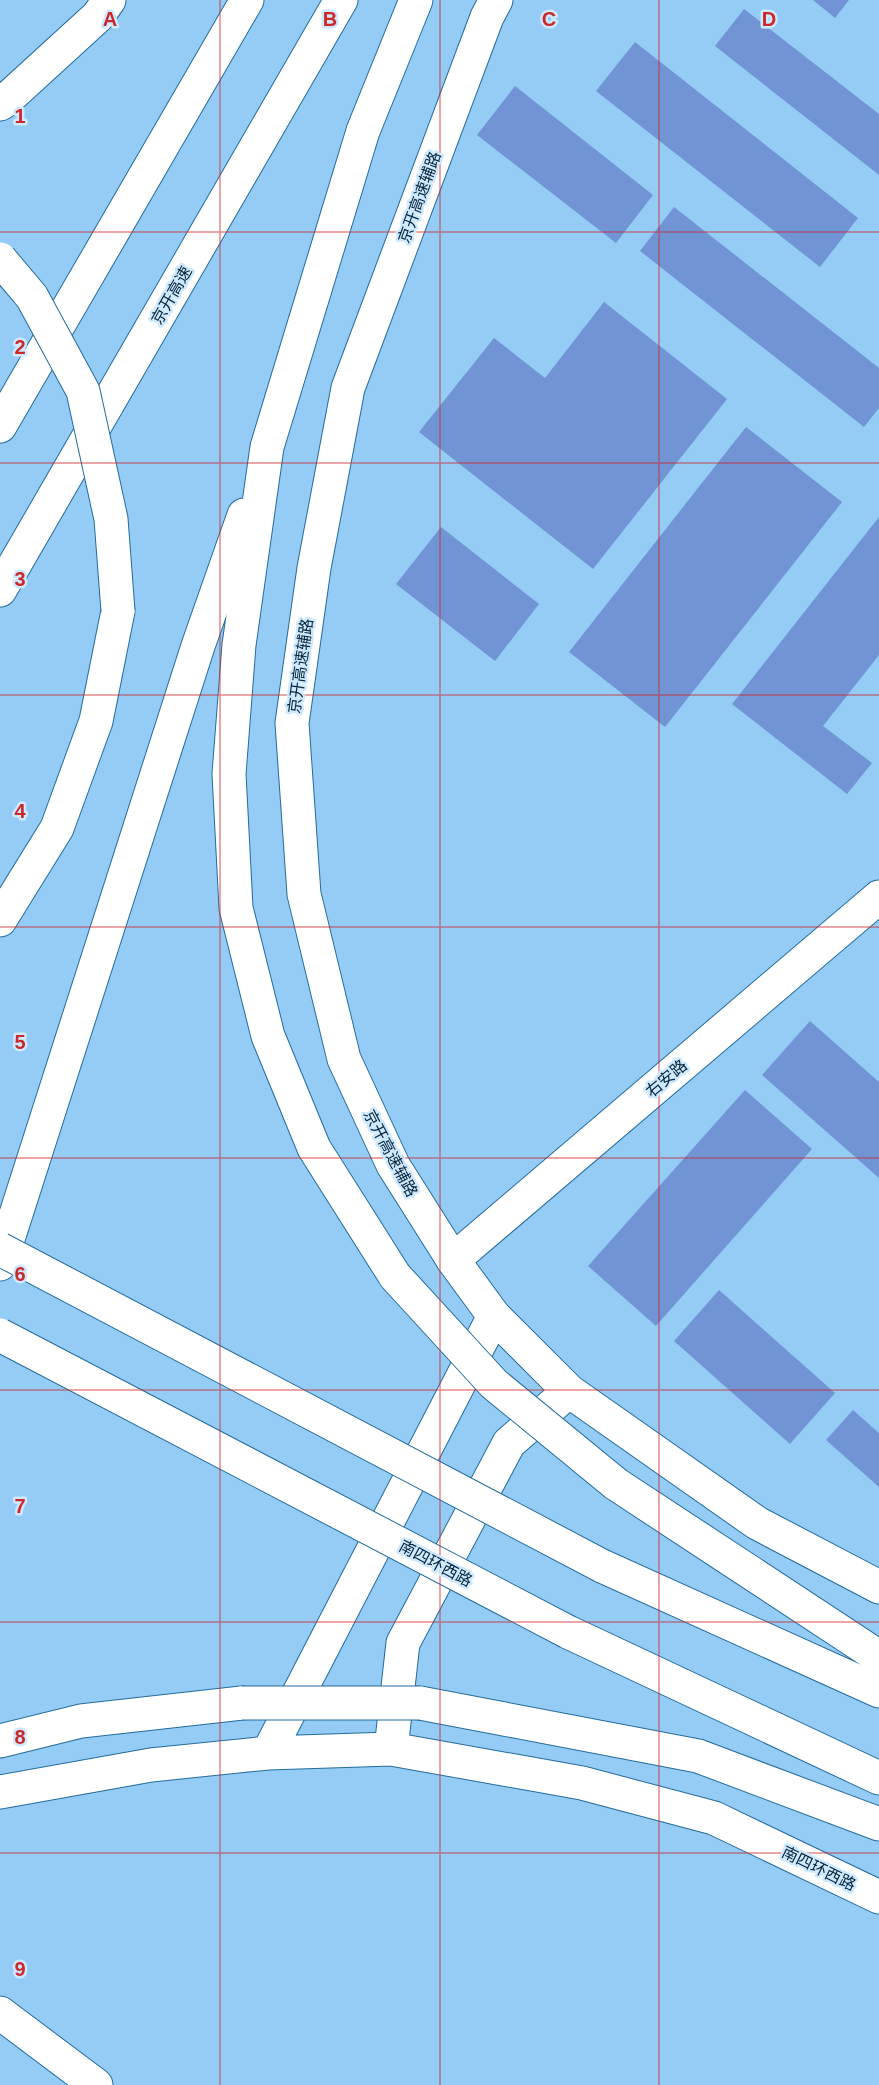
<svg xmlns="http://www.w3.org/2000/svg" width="879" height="2085" font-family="Helvetica,'Noto Sans SC',sans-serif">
  <rect width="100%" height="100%" fill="#94ccf6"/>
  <path fill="#7194d4" d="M813,0H849L835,18Z
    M744,9L879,114V175L715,46Z
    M635,42L858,218L820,267L596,91Z
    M515,86L653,195L616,243L477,135Z
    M674,207L879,368V408L864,427L640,251Z
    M604,302L727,399L593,569L419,432L494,338L545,378Z
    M746,427L842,502L665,727L569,652Z
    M879,517V655L823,726L872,763L847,794L732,704Z
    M441,527L539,604L495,661L396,584Z
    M810,1021L879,1082V1178L762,1075Z
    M745,1090L812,1149L656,1326L588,1266Z
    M719,1290L835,1393L790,1444L674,1341Z
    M853,1410L879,1433V1487L826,1440Z"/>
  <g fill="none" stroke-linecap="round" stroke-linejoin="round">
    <defs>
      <path id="street" d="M453,1260L879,897
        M0,2013L96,2085"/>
      <path id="secondary" d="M496,0L487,17L348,388L314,568L292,723L304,894L344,1059L393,1165L453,1260L494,1316L569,1391L757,1523L879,1587
        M391,1749L403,1643L509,1443L569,1391
        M268,1753L494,1316
        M0,1792L151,1765L268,1753L391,1749L582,1783L714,1818L879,1897"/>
      <path id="highway" d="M0,104L5,101L98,16L109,0
        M0,426L247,0
        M0,590L341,0
        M0,920L57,828L96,721L118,611
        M0,1264L198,646L244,515
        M395,1276L314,1148L268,1036L236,908L229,774L239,645L267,447L363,131L416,0
        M616,1484L879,1657
        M602,1566L879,1691
        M568,1632L879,1778
        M420,1703L698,1756L879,1824
        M0,1741L81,1721L242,1703"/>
    </defs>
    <use href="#street" stroke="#236c9d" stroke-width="35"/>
    <use href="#secondary" stroke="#236c9d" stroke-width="35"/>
    <use href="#highway" stroke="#236c9d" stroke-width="35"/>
    <use href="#street" stroke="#fff" stroke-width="33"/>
    <use href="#secondary" stroke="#fff" stroke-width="33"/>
    <use href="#highway" stroke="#fff" stroke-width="33"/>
    <defs>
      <path id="highway-bridge" d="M0,259L32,297L83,391L111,519L118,611
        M0,1249L602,1566
        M395,1276L494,1384L616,1484
        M0,1335L568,1632
        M242,1703H420"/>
    </defs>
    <use href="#highway-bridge" stroke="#236c9d" stroke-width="35" stroke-linecap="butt"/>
    <use href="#highway-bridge" stroke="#fff" stroke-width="33"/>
  </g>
  <path fill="none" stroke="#cc2829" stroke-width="1.5" stroke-opacity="0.55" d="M220,0V2085M440,0V2085M659,0V2085M0,232H879M0,463H879M0,695H879M0,927H879M0,1158H879M0,1390H879M0,1622H879M0,1853H879"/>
  <g text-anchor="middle" stroke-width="5" stroke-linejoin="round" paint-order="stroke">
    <g font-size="16" fill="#062539" stroke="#cee9ff">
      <text transform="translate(419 197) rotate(-70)" y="6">京开高速辅路</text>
      <text transform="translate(171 295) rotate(-60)" y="6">京开高速</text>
      <text transform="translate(300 666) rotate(-82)" y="6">京开高速辅路</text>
      <text transform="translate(666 1078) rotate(-40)" y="6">右安路</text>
      <text transform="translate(391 1153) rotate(62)" y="6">京开高速辅路</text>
      <text transform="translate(436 1563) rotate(28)" y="6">南四环西路</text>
      <text transform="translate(819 1868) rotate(26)" y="6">南四环西路</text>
    </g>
  </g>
  <g font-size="20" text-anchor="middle" font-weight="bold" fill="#cc2829" stroke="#cee9ff" stroke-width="5" stroke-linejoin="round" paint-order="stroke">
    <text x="110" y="26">A</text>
    <text x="330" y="26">B</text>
    <text x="549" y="26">C</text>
    <text x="769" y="26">D</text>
    <text x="20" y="123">1</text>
    <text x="20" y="354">2</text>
    <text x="20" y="586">3</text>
    <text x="20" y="818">4</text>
    <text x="20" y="1049">5</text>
    <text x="20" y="1281">6</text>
    <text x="20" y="1513">7</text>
    <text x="20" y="1744">8</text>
    <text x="20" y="1976">9</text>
  </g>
</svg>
